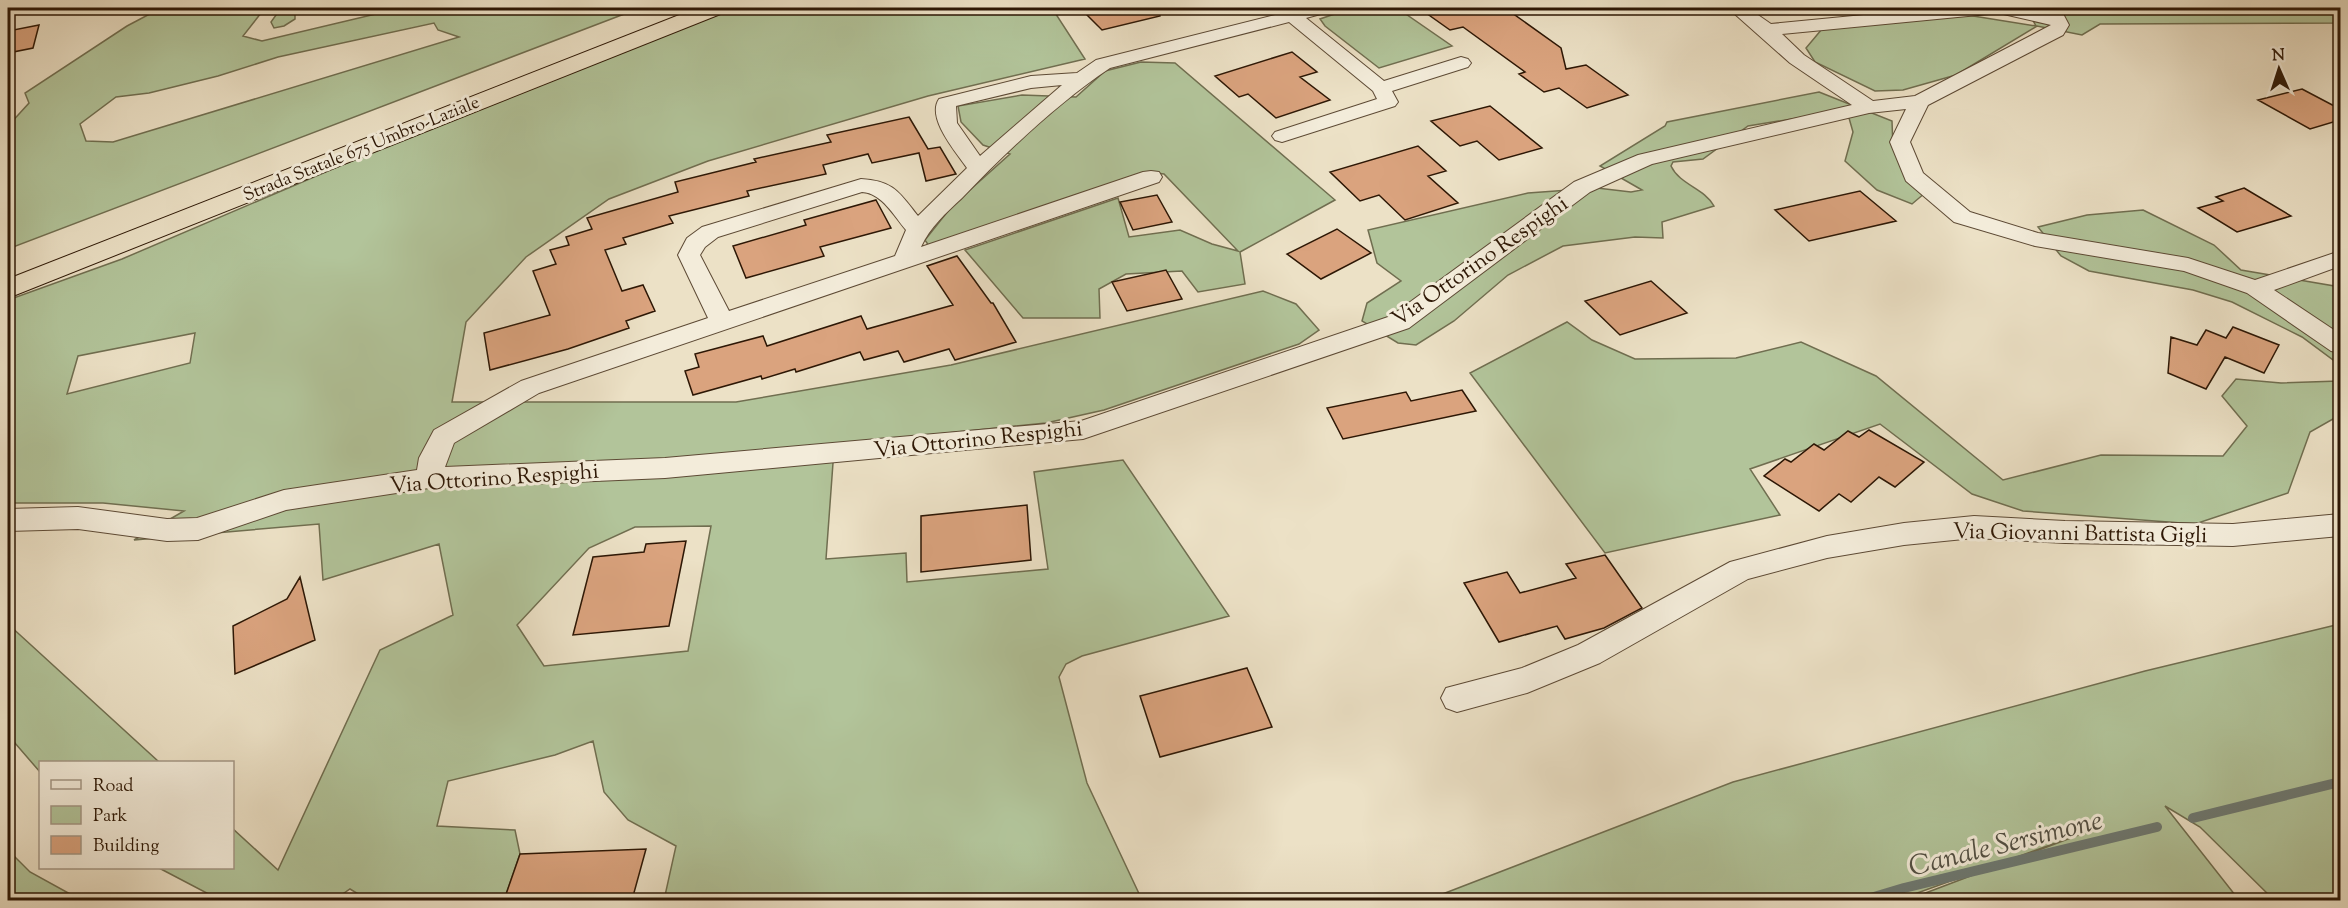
<svg xmlns="http://www.w3.org/2000/svg" width="2348" height="908" font-family="'Sorts Mill Goudy',serif">
  <rect width="100%" height="100%" fill="#ece1c6"/>
  <filter id="stains"><feTurbulence type="fractalNoise" baseFrequency=".00333" numOctaves="4"/><feColorMatrix values="0 0 0 0 .2 0 0 0 0 .09 0 0 0 0 .02 0 0 0 .5 -.17"/></filter>
  <radialGradient id="worn" r=".72"><stop offset=".6" stop-color="#630" stop-opacity="0"/><stop offset="1" stop-color="#630" stop-opacity=".3"/></radialGradient>
  <path fill="#b2c49a" stroke="#706e50" stroke-width="1.5" fill-rule="evenodd" d="M161,8H265L243,36L262,41L401,8H640L8,249V126L29,103L25,93L127,26ZM434,23L438,30L459,37L113,142L86,141L80,124L116,97L149,93L218,76L278,57Z
    M281,8H295V19L284,26L274,28L271,22Z
    M731,8H1052L1085,59L928,96L708,161L609,199L526,257L466,322L452,402H736L951,365L1263,291L1296,304L1319,330L1299,344L1104,410L1046,423L851,443L833,463L826,559L906,553L907,582L1048,569L1034,472L1123,460L1229,616L1082,656L1066,664L1059,677L1087,783L1142,900H664L676,846L628,820L604,792L593,741L555,755L448,781L437,826L515,830L520,854L504,900H368L350,889L334,900H220L159,868H232L233,829L278,870L380,650L453,615L439,544L323,580L319,524L134,540L184,511L103,503H8V300L122,259L473,109ZM195,333L190,363L67,394L78,356ZM711,526L688,651L544,666L517,625L589,548L635,527Z
    M1352,8H1397L1452,46L1379,68L1325,26L1320,19Z
    M2026,8H2340V23L2100,24L2082,35L2037,26L1956,75L1903,90L1875,91L1815,62L1806,48L1822,29L1967,15L2036,26Z
    M1141,62L1175,63L1335,200L1240,252L1245,284L1198,292L1182,271L1126,274L1099,289L1100,318H1023L965,250L1118,198L1129,237L1180,230L1212,244L1238,251L1164,174L1147,172L929,246L925,240L952,206L1010,154L983,145L961,122L958,106L1022,95L1076,97L1105,71Z
    M1819,92L1892,121L1893,149L1925,193L1912,204L1877,190L1845,161L1853,132L1849,118L1810,116L1748,126L1703,159L1673,162L1671,166C1680,185 1704,188 1714,206L1662,222L1663,238L1635,237L1563,246L1508,275L1454,321L1416,345L1398,343L1362,321L1367,303L1401,281L1377,263L1368,230L1528,193L1597,188L1631,192L1642,190L1600,166L1665,126L1667,122Z
    M2143,210L2214,245L2241,270L2340,287V415L2310,432L2288,493L2195,524L2023,511L1972,494L1880,424L1750,469L1780,515L1605,553L1470,373L1567,322L1592,340L1635,359L1736,358L1801,342L1876,376L2003,480L2101,455L2223,456L2247,426L2222,396L2236,379L2281,383L2339,381L2337,363L2302,337L2232,302L2193,290L2089,271L2061,256L2038,227L2087,215Z
    M8,624L159,762H40V772L8,735Z
    M2340,624V900H2274L2200,827L2165,806L2239,900H1907L2089,831L1898,900H1427L1733,782L2145,671Z
    M8,850L30,872L81,900H8Z"/>
  <g fill="none" stroke-linecap="round" stroke-linejoin="round">
    <path stroke="#6e7a73" stroke-width="10" d="M2193,818L2340,782
      M1864,900L1904,888L2157,827"/>
  </g>
  <path fill="#daa37e" stroke="#2d1705" stroke-width="1.5" d="M1080,8H1159L1160,16L1102,30Z
    M1419,8H1508V10L1561,48L1566,69L1586,65L1628,95L1587,108L1559,88L1544,92L1519,74L1525,72L1463,27L1450,30Z
    M39,25L33,48L8,53V31Z
    M1292,52L1317,72L1300,77L1330,100L1276,118L1248,94L1239,97L1215,76Z
    M2302,89L2340,109V120L2310,129L2258,100Z
    M1490,106L1542,148L1499,160L1477,141L1460,146L1431,121Z
    M909,117L928,149L940,147L956,174L926,181L919,153L872,163L868,154L823,165L826,174L747,191L749,196L669,216L673,223L623,238L626,244L605,250L622,291L643,285L655,311L626,321L629,328L568,349L490,370L484,333L550,315L533,271L556,264L550,250L569,245L566,237L592,229L587,218L678,192L675,182L756,162L754,159L831,142L827,135Z
    M1418,146L1446,171L1428,176L1458,203L1405,220L1379,195L1360,201L1330,172Z
    M2244,188L2291,216L2237,232L2198,208L2223,201L2216,197Z
    M1860,191L1896,221L1809,241L1775,210Z
    M1157,195L1172,222L1133,230L1120,202Z
    M876,200L891,228L820,247L824,256L746,278L733,246L806,225L804,220Z
    M1337,229L1371,253L1321,279L1287,254Z
    M957,256L991,303H993L1016,342L955,360L949,349L904,362L898,351L864,360L860,352L796,372L795,369L762,379L761,376L693,395L685,371L699,367L695,354L763,336L767,346L861,316L867,329L953,305L927,266Z
    M1166,270L1182,299L1127,311L1112,282Z
    M1651,281L1687,313L1620,335L1585,301Z
    M2233,327L2279,345L2264,373L2225,357L2206,389L2168,373L2171,337L2197,345L2206,330L2226,338Z
    M1462,390L1476,411L1343,439L1327,408L1406,392L1411,401Z
    M1869,430L1924,462L1895,487L1879,477L1851,502L1839,494L1819,511L1764,476L1785,459L1791,462L1814,444L1824,450L1848,431L1859,437Z
    M1027,505L1031,560L921,572V516Z
    M686,541L669,626L573,635L593,557L644,552L646,544Z
    M1605,555L1642,608L1604,628L1565,639L1557,626L1499,642L1464,583L1507,572L1520,593L1576,578L1566,564Z
    M300,577L315,640L235,674L233,626L287,599Z
    M1247,668L1272,727L1160,757L1140,696Z
    M646,849L632,900H504L520,854Z"/>
  <g fill="none" stroke-linecap="round" stroke-linejoin="round">
    <defs>
      <path id="street" d="M1303,8H1331L1328,12L1306,18L1384,81L1461,57L1468,59L1471,63L1468,67L1392,91L1398,102L1395,106L1282,142L1275,140L1272,136L1275,132L1377,99L1373,91L1289,22L1110,68C1059,102 1004,154 962,198C946,213 930,227 921,247L1143,172L1151,171L1159,172L1162,177L1159,182L539,393L454,443L445,467L665,458L1081,421L1391,316L1574,182L1638,155L1852,105L1790,63L1728,8H1748L1771,24L1936,8H2025L2044,11L2042,8H2060L2069,25L2063,35L1928,105L1910,142L1923,173L1970,212L2038,233L2188,258L2255,280L2340,251V266L2274,290L2340,334V353L2331,351L2247,293L2184,271L2035,246L1954,222L1906,181L1890,142L1906,109L1869,113L1652,164L1590,192L1409,328L1083,439L665,478L429,488L286,510L198,540L167,541L78,529L8,531V509L78,507L167,519L197,518L284,490L417,470L419,458L434,430L521,381L708,318L678,255L687,238L702,227L861,179C894,181 899,192 918,216L967,168C956,152 926,118 939,99L1031,76L1077,73L1096,60ZM1999,13L2051,25L1915,96L1873,101L1804,55L1782,34ZM1062,85L980,156L957,123L956,106L1031,88ZM862,192C882,193 894,216 906,230L895,256L729,311L700,255L705,247L718,237Z
        M2340,514V536L2233,546L2065,543L1974,538L1904,545L1827,558L1748,579L1600,663L1527,693L1457,712L1446,708L1441,698L1446,688L1522,668L1578,645L1730,562L1827,536L1904,523L1974,516L2065,521L2233,524Z"/>
      <path id="highway" d="M697,8H726L723,13L8,298V279Z"/>
    </defs>
    <use href="#street" stroke="#5d4a35" stroke-width="2"/>
    <use href="#highway" stroke="#2d1705" stroke-width="2"/>
    <use href="#street" fill="#f3ecda" fill-rule="evenodd"/>
    <use href="#highway" fill="#ece1c6" fill-rule="evenodd"/>
  </g>
  <g text-anchor="middle" stroke-width="6" stroke-linejoin="round" paint-order="stroke">
    <g font-size="18" fill="#2d1705" stroke="#f3ecda">
      <text transform="translate(361 148) rotate(-22)" y="6">Strada Statale 675 Umbro-Laziale</text>
    </g>
    <g font-size="22" fill="#2d1705" stroke="#f3ecda">
      <text transform="translate(1479 260) rotate(-35)" y="8">Via Ottorino Respighi</text>
      <text transform="translate(978 438) rotate(-6)" y="8">Via Ottorino Respighi</text>
      <text transform="translate(494 477) rotate(-4)" y="8">Via Ottorino Respighi</text>
      <text transform="translate(2080 532) rotate(1)" y="8">Via Giovanni Battista Gigli</text>
    </g>
    <g font-size="28" font-style="italic" fill="#535145" stroke="#f3ecda">
      <text transform="translate(2005 842) rotate(-14)" y="10">Canale Sersimone</text>
    </g>
  </g>
  <rect width="2348" height="908" fill="none" stroke="#ece1c6" stroke-width="30"/>
  <rect x="9" y="9" width="2330" height="890" fill="none" stroke="#2d1705" stroke-width="3"/>
  <rect x="15" y="15" width="2318" height="878" fill="none" stroke="#2d1705" stroke-width="1.5"/>
  <rect x="39" y="761" width="195" height="108" fill="#f3ecda" stroke="#a49785" stroke-width="1.5"/>
  <rect x="51" y="780" width="30" height="9" fill="#f3ecda" stroke="#a49785" stroke-width="1.5"/>
  <text x="93" y="791" font-size="18" fill="#2d1705">Road</text>
  <rect x="51" y="806" width="30" height="18" fill="#b2c49a" stroke="#a49785" stroke-width="1.5"/>
  <text x="93" y="821" font-size="18" fill="#2d1705">Park</text>
  <rect x="51" y="836" width="30" height="18" fill="#daa37e" stroke="#a49785" stroke-width="1.5"/>
  <text x="93" y="851" font-size="18" fill="#2d1705">Building</text>
  <g transform="translate(2279 69) rotate(357)" stroke="#f3ecda" stroke-width="4.5" paint-order="stroke">
  <path d="M0-4.5L10 22L0 15L-10 22Z" fill="#2d1705"/>
  <text y="-9" font-size="16" font-weight="bold" text-anchor="middle" fill="#2d1705">N</text>
  </g>
  <rect width="100%" height="100%" filter="url(#stains)"/>
  <rect width="100%" height="100%" fill="url(#worn)"/>
</svg>
